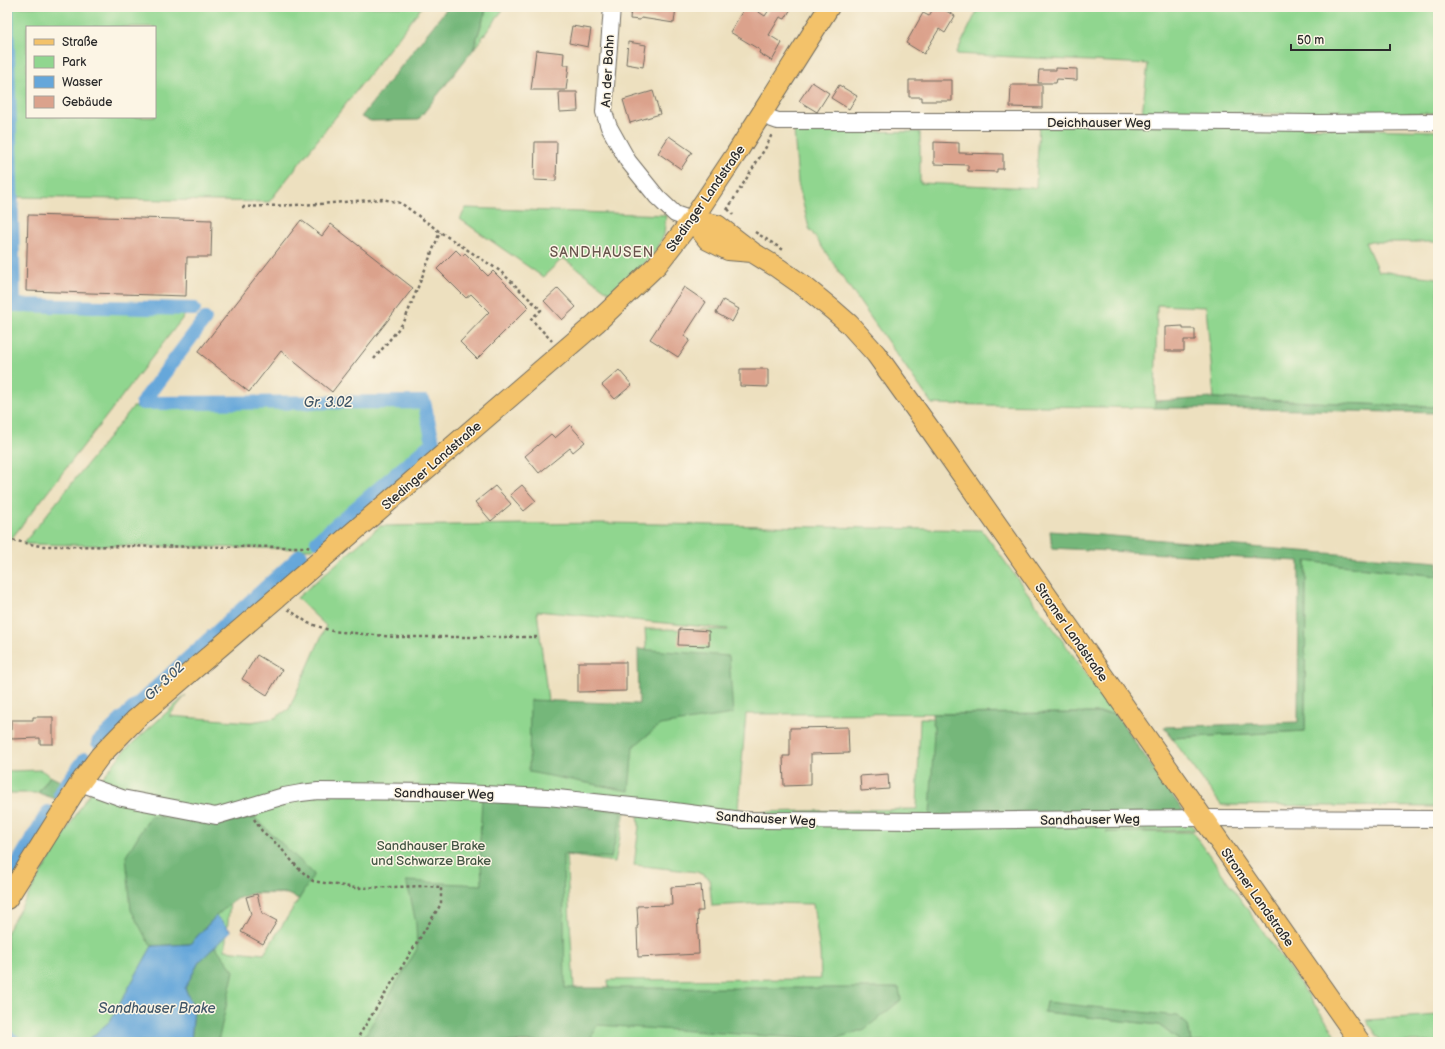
<svg xmlns="http://www.w3.org/2000/svg" width="1445" height="1049" font-family="'Balsamiq Sans',sans-serif">
  <rect width="100%" height="100%" fill="#fcf5e5"/>
  <filter id="ink" filterUnits="userSpaceOnUse"><feTurbulence type="fractalNoise" baseFrequency=".025" numOctaves="2"/><feDisplacementMap in="SourceGraphic" scale="8" xChannelSelector="R" yChannelSelector="G"/><feConvolveMatrix kernelMatrix="1 2 1 2 8 2 1 2 1" color-interpolation-filters="sRGB"/></filter>
  <filter id="wash" filterUnits="userSpaceOnUse"><feTurbulence type="fractalNoise" baseFrequency=".012" numOctaves="4" result="noise"/><feDisplacementMap in="SourceGraphic" scale="16" xChannelSelector="R" yChannelSelector="G"/><feGaussianBlur stdDeviation="0.9" result="paint"/><feColorMatrix in="noise" values="0 0 0 0 0 0 0 0 0 0 0 0 0 0 0 0 0 1.4 0 .05"/><feComposite in="paint" operator="in"/></filter>
  <g filter="url(#wash)">
    <rect width="100%" height="100%" fill="#ede0bf"/>
    <path fill="#90d68f" stroke="#5e805d" fill-rule="evenodd" d="M7,7H422L269,202L16,197L19,299L192,306L8,543ZM27,27H155V117H27Z
      M487,7H505L473,50Z
      M970,7H1438V113L1142,114L1148,64L956,54L977,11Z
      M1141,123L1438,131V242H1365L1378,271L1438,278V407L1214,398L1206,307L1157,305L1155,408L932,404L861,304L809,228L798,183L794,130L920,132V183L1036,188L1039,124Z
      M466,208L666,215L664,235L654,253L614,296L563,258L543,277L460,219Z
      M420,406L429,448L313,549L23,544L133,407Z
      M604,523L982,530L1115,713L746,714L738,809L755,812L917,809L920,718L1121,722L1195,830L1106,832H1193L1334,1032L1339,1042H1191L1188,1026L1046,1002L1045,1012L1159,1025L1181,1042H589L592,1036L572,1042H7V931L86,798L124,751L186,695L169,716L251,722L275,718L289,709L326,626L297,598L380,526ZM537,611L728,629V630L645,629L652,725L530,701H548ZM625,811L638,814L639,826L634,865L697,872L709,878L712,906L763,903L813,904L820,952L821,979L608,980L610,1002L575,1005L566,855L615,862ZM231,893L302,894L264,954L225,950Z
      M1306,561L1438,576V807L1221,805L1172,738L1305,731Z
      M41,770L50,776L38,793H7V771Z
      M1438,1015V1042H1382L1366,1020Z"/>
    <path fill="#74b77a" stroke="#507152" d="M448,7H487L473,50L418,120L371,121L361,117Z
      M1214,398L1438,407V413L1212,408H1155V401Z
      M1050,531L1438,562V576L1306,561L1305,731L1172,738L1164,727L1298,722L1299,561L1052,548Z
      M638,649L729,656L733,714L660,725L633,747L629,791L529,772L530,700L639,704Z
      M1115,713L1186,815L930,816L934,729L932,714Z
      M50,776L70,786L62,801L38,793Z
      M482,798L623,811L611,858L563,854L565,988H899L901,1000L865,1029L831,1040L597,1025L589,1042H361L417,949L416,924L411,899L406,881L482,885L480,840Z
      M150,816L220,823L255,818L314,874L299,899L285,893H254L236,899L216,916L190,944L152,946L147,940L131,910L126,856Z
      M215,946L234,971L218,1042H191L194,1009L185,988L199,962Z
      M1046,1002L1177,1016L1188,1025L1191,1042H1181L1159,1025L1044,1012Z"/>
    <path fill="#66a7da" stroke="#486982" d="M216,916L231,931L199,962L185,988L194,1009L191,1042H86L110,1021L152,946L190,944Z"/>
    <g fill="none" stroke-linecap="round" stroke-linejoin="round">
      <path stroke="#66a7da" stroke-width="14" d="M7,11L14,305L194,309
        M205,319L142,403L424,402L433,442L317,541
        M98,742L127,714L301,555
        M60,793L85,759
        M7,881L48,812
        M7,1037L15,1042"/>
    </g>
    <g id="blocks">
      <path fill="#dba28c" d="M631,7H676L674,23L641,18L640,20L630,19Z
        M745,7H751L765,16L769,10L765,7H792L785,19L780,17L769,35L782,43L772,61L759,53L760,50L730,32Z
        M934,7H939L955,16L945,33L939,29L924,54L906,43L923,13L929,16Z
        M572,26L591,29L588,47L569,43Z
        M628,42L646,45L643,67L626,64Z
        M536,50L564,53L563,65H569L566,90H531Z
        M1056,68L1077,69V80L1057,79L1056,83H1038L1039,70H1056Z
        M909,80H952V101H922V97H909Z
        M812,82L829,93L817,112L799,101Z
        M839,85L857,96L849,109L831,98Z
        M1011,85H1042V108L1010,107Z
        M653,91L660,114L630,123L623,100Z
        M559,92H577L578,111L560,112Z
        M669,136L692,152L681,169L658,153Z
        M535,142H557L556,181L534,180Z
        M934,142L959,143V153L1003,154V169H997V172L968,171V165L934,164Z
        M28,215L212,220L211,257H187L186,296L26,291Z
        M301,220L322,236L331,224L413,288L332,392L281,351L249,392L198,352Z
        M456,250L462,256L465,253L488,276L493,271L529,307L477,359L460,342L489,312L471,294L466,298L437,269Z
        M684,287L706,302L684,336L690,340L678,357L650,339Z
        M558,288L576,307L562,320L544,301Z
        M723,300L739,309L732,322L716,313Z
        M1183,326V329H1195V340H1184V351H1165V327Z
        M740,369H768V387L740,386Z
        M619,370L632,385L615,399L602,385Z
        M570,425L585,442L573,452L570,448L539,473L525,456L551,434L555,438Z
        M522,485L536,501L524,511L510,495Z
        M495,486L511,504L491,521L475,502Z
        M679,629L709,631V646L678,645Z
        M257,655L282,670L267,695L242,679Z
        M578,662H626V691L578,692Z
        M33,717H53V744H40V738L11,739V720H33Z
        M848,727L849,753L811,754V785L784,786L783,756H790V728Z
        M888,774L889,789L861,791L860,776Z
        M701,885L703,911H697L699,954L638,957L637,926H638L637,906L672,905L671,887Z
        M257,894L262,913L277,921L263,944L241,932L251,914L246,897Z"/>
    </g>
  </g>
  <g filter="url(#ink)">
    <use href="#blocks" fill-opacity="0" stroke="#6f6a5f" stroke-width="1"/>
    <g fill="none" stroke-linecap="round" stroke-linejoin="round">
      <defs>
        <path id="minor" d="M612,7L604,112L609,127L628,161L657,197L675,214L692,220
          M761,115L778,121H1128L1313,123L1438,122
          M80,783L122,798L216,816L284,796L301,793L318,791L441,792L548,797L659,809L742,820L928,821L1202,818L1438,819"/>
        <path id="major" d="M692,220L717,225L752,252L778,268L805,287L833,310L849,324L876,354L932,432L1360,1042
          M692,220L708,240L728,250L752,252
          M7,899L80,783L100,756L136,719L596,323L657,265L692,220L736,154L829,7"/>
      </defs>
      <use href="#minor" stroke="#6f6a5f" stroke-width="18"/>
      <use href="#major" stroke="#6f6a5f" stroke-width="22"/>
      <path stroke="#6f6a5f" stroke-width="2.5" stroke-dasharray="3 3" stroke-linecap="butt" d="M242,207L320,204L382,199L401,203L440,232L500,271L541,310L531,319L552,341
        M728,209L733,215
        M727,210L766,147L772,134
        M755,232L785,251
        M374,359L404,322L440,232
        M7,539L40,546L307,547L310,548
        M288,609L308,623L332,631L396,637H539
        M254,819L262,831L279,846L298,868L313,881L355,888L428,886L441,887V904L355,1042"/>
      <use href="#minor" stroke="#fff" stroke-width="16"/>
      <use href="#major" stroke="#f3c26a" stroke-width="20"/>
    </g>
  </g>
  <g text-anchor="middle" stroke-width="3" stroke-linejoin="round" paint-order="stroke">
    <g font-size="13" fill="#2b2b2b" stroke="#fcf5e5">
      <text transform="translate(607 71) rotate(-87)" y="5">An der Bahn</text>
      <text x="1099" y="127">Deichhauser Weg</text>
      <text transform="translate(705 198) rotate(-55)" y="5">Stedinger Landstraße</text>
      <text transform="translate(431 465) rotate(-41)" y="5">Stedinger Landstraße</text>
      <text transform="translate(1072 632) rotate(55)" y="5">Stromer Landstraße</text>
      <text transform="translate(444 793) rotate(1)" y="5">Sandhauser Weg</text>
      <text transform="translate(766 818) rotate(3)" y="5">Sandhauser Weg</text>
      <text transform="translate(1090 819) rotate(-1)" y="5">Sandhauser Weg</text>
      <text transform="translate(1258 897) rotate(55)" y="5">Stromer Landstraße</text>
    </g>
    <g font-size="13" fill="#445644" stroke="#fcf5e5">
      <text x="431" y="850">Sandhauser Brake<tspan x="431" dy="15">und Schwarze Brake</tspan></text>
    </g>
    <g font-size="14" letter-spacing="1" fill="#69554d" stroke="#fcf5e5">
      <text x="602" y="257">SANDHAUSEN</text>
    </g>
    <g font-size="14" font-style="italic" fill="#405668" stroke="#fcf5e5">
      <text x="328" y="407">Gr. 3.02</text>
      <text transform="translate(164 681) rotate(-43)" y="5">Gr. 3.02</text>
      <text x="157" y="1013">Sandhauser Brake</text>
    </g>
  </g>
  <rect width="1445" height="1049" fill="none" stroke="#fcf5e5" stroke-width="24"/>
  <rect x="26" y="26" width="130" height="92" fill="#fcf5e5" stroke="#a8a49b"/>
  <rect x="34" y="39" width="20" height="6" fill="#f3c26a" stroke="#a8a49b"/>
  <text x="62" y="46" font-size="12" fill="#2b2b2b">Straße</text>
  <rect x="34" y="56" width="20" height="12" fill="#90d68f" stroke="#a8a49b"/>
  <text x="62" y="66" font-size="12" fill="#2b2b2b">Park</text>
  <rect x="34" y="76" width="20" height="12" fill="#66a7da" stroke="#a8a49b"/>
  <text x="62" y="86" font-size="12" fill="#2b2b2b">Wasser</text>
  <rect x="34" y="96" width="20" height="12" fill="#dba28c" stroke="#a8a49b"/>
  <text x="62" y="106" font-size="12" fill="#2b2b2b">Gebäude</text>
  <path d="M1291 44v6h99v-6" fill="none" stroke="#2b2b2b" stroke-width="2"/>
  <text x="1297" y="44" font-size="12" fill="#2b2b2b" stroke="#fcf5e5" stroke-width="3" paint-order="stroke">50 m</text>
</svg>
